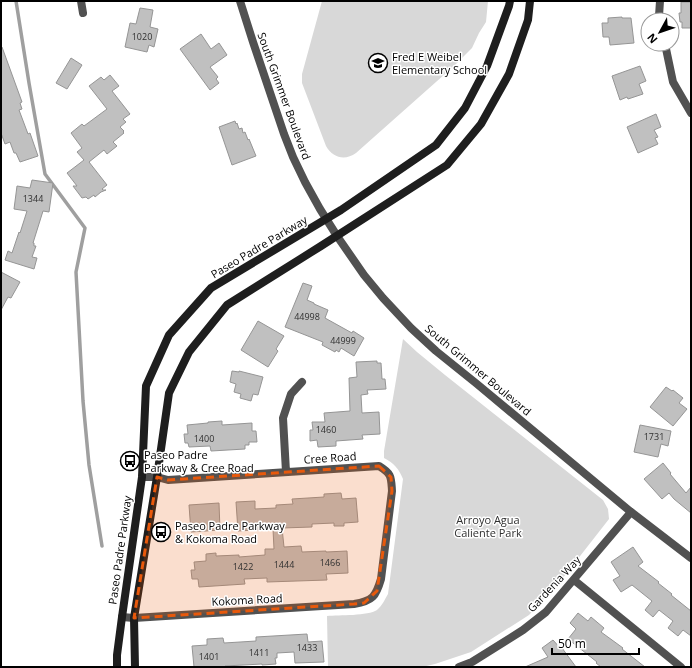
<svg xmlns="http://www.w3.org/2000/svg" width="692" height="668" font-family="'Open Sans',sans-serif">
  <rect width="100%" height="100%" fill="#fff"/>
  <path fill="#d8d8d8" d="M322,1H488L486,22L479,33L472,48L454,66L356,153C345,161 333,158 326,146L302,83V74Z
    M403,339L417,352L445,375L603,500L608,509L609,519L559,583L529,615L471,652L435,664L422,667H328L327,616C339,615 368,616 377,610C382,606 385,599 388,594L403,479C399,469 394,463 384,458V451Z"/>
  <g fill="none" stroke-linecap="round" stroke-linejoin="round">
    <path stroke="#9f9f9f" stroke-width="3.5" d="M16,1L29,83L45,174L85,228L76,272L83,401L89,465L102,546"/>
  </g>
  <path fill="#c0c0c0" stroke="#959595" d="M681,2H691V28H682V22H680L679,13H681Z
    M140,8L153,10L150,27L158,29L154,47L149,45L147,52L125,47L130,23L136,24Z
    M622,17V18H631L634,43L610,45L609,37H603L602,23H608V18Z
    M201,34L211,49L219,43L227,55L210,67L218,77L216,79L219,83L210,90L180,49Z
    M1,47H2L22,102L20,103L22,109L19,110L28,134L30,133L38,156L20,162L16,153H14L10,142L5,144L1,133Z
    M71,58L82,65L67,89L56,83Z
    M640,66L646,81L639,84L643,94L628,99L627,97L620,100L612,76Z
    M110,75L119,86L112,91L130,114L123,119L126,122L120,127L124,131L123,132L124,133L113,142L117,146L107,154L104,150L89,162L107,185L102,189L103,190H106L101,192L95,197L94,195L88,199L86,197L82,198L73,186H77L67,173L84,160L77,152L82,148L71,133L82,124L84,126L107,109L89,86L101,77L104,80Z
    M656,114L661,127L654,130L658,137L655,138L658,144L638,153L627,127Z
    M235,121L236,124L237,123L239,129L242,128L243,133L245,132L248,140L249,139L256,156L232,165L219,127Z
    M32,180L53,183L49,212L43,211L33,243H34V246H36L32,257L37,258L34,269L5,260L8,251L12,253L19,232L20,233L27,211L14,209L17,186L30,188Z
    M1,272L20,282L11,298L8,297L1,310Z
    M303,283L312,286L307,300L314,303V304L328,310L325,318L352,333L353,331L364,338L354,356L341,348L339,352L336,350L335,352L322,345L323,342L285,327Z
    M258,321L284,336L276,349L278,351L268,367L241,350Z
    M377,361V363H381L382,379H385L386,389L367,390L368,394L361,395L362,413L379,412L380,434L362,435L363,439L336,441V446L318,447L317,440L310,441V430H313L312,422H325L324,413L350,411L349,378L357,377L356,362Z
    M232,371L239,372V371L263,377L258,395L253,394L251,401L240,398L241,394L234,392L236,384L230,382Z
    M666,387L672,391L673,390L683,398L679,403L687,409L673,426L650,407Z
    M222,421V425L252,423V431H256L257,442H249V445H245V449L211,451L210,446L189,447L188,443H185L184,434H188L187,425L208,423V422Z
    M640,425L671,431L668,446L661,444L658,457L634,452Z
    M663,463L671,473L670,474L686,493L691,487V513L674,499L669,493L662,499L644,479Z
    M341,493L342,499L356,498L358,522L344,523V526H334V523L312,524V527L282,528L284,547L301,546L302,552L326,551V552L347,551L348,573L326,574L327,580L267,582V578L244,579L245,584L199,587L198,579H192L191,570H195L194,562L206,561V554L216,553V556L239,555V557L265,555V549H274L273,529L238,531L236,502L255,501V509L276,508V505L293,504L292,499L324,497V494Z
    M219,503L220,530L191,532L189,505Z
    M633,547L643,562L638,566L659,582L658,583L672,594L671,595L691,611V636L683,630L678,636L668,628L673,621L659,610L653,617L645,610L652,601L632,585L621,592L613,580L620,576L611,562Z
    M578,613L588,621L591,617L604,628L601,632L623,648L622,649L645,667H601L596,663L597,662L568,639L576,629L570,623Z
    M307,634L308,642L322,641L324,662L295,663L294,652L277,653V658H275L276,664L262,665V664L225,666V667H194L192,646L207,645V639L223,638L224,643L256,641V637Z
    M553,640L561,649L562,648L576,667H525L548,657L542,648Z"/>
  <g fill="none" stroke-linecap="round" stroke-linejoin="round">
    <path stroke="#515151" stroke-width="8" d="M81,1L83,13
      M660,20L659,16L660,1
      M665,44L673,82L691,113
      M286,472L283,418L291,394L302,382
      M574,580L681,667
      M122,617L134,618L354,604C373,601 376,596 381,579L392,491C391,477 392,474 379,466L168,480L157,477H142
      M459,667L472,662L523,630L546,612L631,512"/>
    <path stroke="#515151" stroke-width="8" d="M240,1L253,42L284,134L293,157L305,182L320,209L337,236L364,275L383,298L411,328L436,351L477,384L631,512L691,558"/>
    <path stroke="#1e1e1e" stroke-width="8" d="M117,667V655L122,617L142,477L146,386L169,335L211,288L341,210L436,145L465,108L487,66L509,6L510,1
      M135,667L134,618L157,477L169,393L189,352L227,305L321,246L447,165L481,124L509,74L528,20L530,1"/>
  </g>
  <path fill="#e8590c" fill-opacity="0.2" stroke="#e8590c" stroke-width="3" stroke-dasharray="8 5" stroke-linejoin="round" d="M379,466L391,477L392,491L377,591L364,603L354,604L134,618L157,477L168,480Z"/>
  <defs>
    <symbol id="school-ring" viewBox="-11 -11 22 22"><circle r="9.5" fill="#fff" stroke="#000" stroke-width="1.5"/><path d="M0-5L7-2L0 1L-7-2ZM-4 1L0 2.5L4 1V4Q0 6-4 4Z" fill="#000"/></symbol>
    <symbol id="bus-ring" viewBox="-11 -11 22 22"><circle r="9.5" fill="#fff" stroke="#000" stroke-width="1.5"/><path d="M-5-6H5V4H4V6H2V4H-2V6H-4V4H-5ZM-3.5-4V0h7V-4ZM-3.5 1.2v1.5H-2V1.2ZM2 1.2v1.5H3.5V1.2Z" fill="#000"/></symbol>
  </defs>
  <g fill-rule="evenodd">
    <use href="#school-ring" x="367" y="52" width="22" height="22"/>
    <use href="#bus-ring" x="119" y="450" width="22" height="22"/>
    <use href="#bus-ring" x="150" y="521" width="22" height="22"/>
  </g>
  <g text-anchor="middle" stroke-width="3" stroke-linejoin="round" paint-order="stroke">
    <g font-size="9" fill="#303030">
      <text x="142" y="40">1020</text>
      <text x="33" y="202">1344</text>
      <text x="307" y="320">44998</text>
      <text x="343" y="344">44999</text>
      <text x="326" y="433">1460</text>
      <text x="654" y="440">1731</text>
      <text x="204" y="442">1400</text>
      <text x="330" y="566">1466</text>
      <text x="284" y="568">1444</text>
      <text x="243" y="570">1422</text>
      <text x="307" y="651">1433</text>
      <text x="259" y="656">1411</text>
      <text x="209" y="660">1401</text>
    </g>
    <g font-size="11" fill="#000" stroke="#fff" text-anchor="start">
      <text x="392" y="61">Fred E Weibel<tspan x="392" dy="13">Elementary School</tspan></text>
      <text x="144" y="459">Paseo Padre<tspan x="144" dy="13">Parkway &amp; Cree Road</tspan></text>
      <text x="175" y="530">Paseo Padre Parkway<tspan x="175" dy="13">&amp; Kokoma Road</tspan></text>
    </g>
    <g font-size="11" fill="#000" stroke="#fff">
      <text transform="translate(284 96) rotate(70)" y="4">South Grimmer Boulevard</text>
      <text transform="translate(259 247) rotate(-31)" y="4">Paseo Padre Parkway</text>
      <text transform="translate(478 370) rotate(40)" y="4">South Grimmer Boulevard</text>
      <text transform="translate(330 458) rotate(-4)" y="4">Cree Road</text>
      <text transform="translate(120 550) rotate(-82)" y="4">Paseo Padre Parkway</text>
      <text transform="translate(554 584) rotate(-47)" y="4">Gardenia Way</text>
      <text transform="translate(247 600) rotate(-3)" y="4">Kokoma Road</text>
    </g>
    <g font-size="11" fill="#2f2f2f" stroke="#fff">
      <text x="488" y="524">Arroyo Agua<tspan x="488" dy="13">Caliente Park</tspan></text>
    </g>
  </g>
  <rect width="692" height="668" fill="none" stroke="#000000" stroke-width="4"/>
  <g transform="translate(660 32) rotate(230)"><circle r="19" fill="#ffffff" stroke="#999999"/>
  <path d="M0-3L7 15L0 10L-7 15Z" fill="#000000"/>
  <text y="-6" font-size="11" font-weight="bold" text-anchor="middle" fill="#000000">N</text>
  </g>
  <path d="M552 648v6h87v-6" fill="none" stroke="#000000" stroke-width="2"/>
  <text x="558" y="648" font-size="12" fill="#000000" stroke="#ffffff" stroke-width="3" paint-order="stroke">50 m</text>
</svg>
